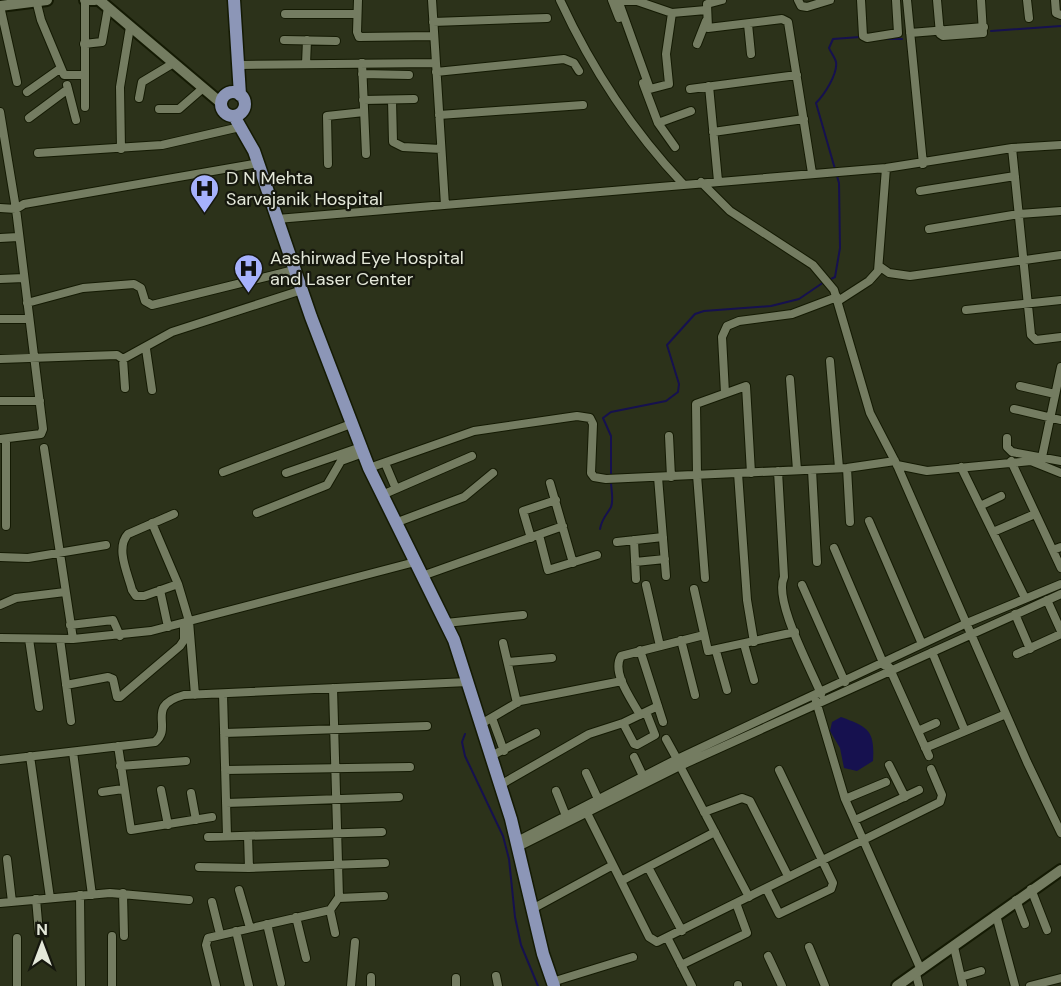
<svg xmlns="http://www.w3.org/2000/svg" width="1061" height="986" font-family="'DM Sans',sans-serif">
  <rect width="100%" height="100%" fill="#2c321a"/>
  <path fill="#16114f" d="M841,717C868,727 875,730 873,761L857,771L844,768L840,748L830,731L832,722Z"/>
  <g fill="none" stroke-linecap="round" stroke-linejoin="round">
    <path stroke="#16114f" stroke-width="2" d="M991,31L1061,26
      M884,39H902
      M829,280L835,277L840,248L839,183L816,103C824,95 838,74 836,62C835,57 831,53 829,48L833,39L860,37
      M611,476V436L603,418L611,412L666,401L678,392L679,384L667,345L695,314L704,311L771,306L799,299L824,282
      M600,529C602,518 606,516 611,507C614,500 611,489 611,482
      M465,734L462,742L465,756L503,836L509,859L515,917L521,945L538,986"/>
    <defs>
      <path id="street" d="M36,0L41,20L64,75H83
        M85,0V107
        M358,0L357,32L359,37L434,36
        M432,0L445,205
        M560,0C591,67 633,131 683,184
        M612,0L619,18
        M618,0L650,89L669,84L666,54L672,13
        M722,0L707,4L708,28L782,19L788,22L812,173
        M798,0L801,6L807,7L830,0
        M861,0L863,36L867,38L898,33L896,0
        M907,0L923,164
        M937,0L940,34L943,36L983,33L981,0
        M1027,0L1029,18
        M1055,0L1056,13L1061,15
        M618,1H637L672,13L706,10
        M0,6L17,82
        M285,14H357
        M433,22L547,18
        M748,24L751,54
        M910,33L984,27
        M284,40L336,41
        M84,44L102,42L108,8
        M697,44L706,21
        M362,63L366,154
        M306,64L307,40
        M239,65L436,63
        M436,72L564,59L574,63L579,71
        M362,74L409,75
        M643,83L658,123L675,147
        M67,85L76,120
        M709,86L718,181
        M690,89L797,75
        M27,92L61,68
        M139,98L142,82L172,64
        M363,100L414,99
        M392,100L393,142L403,147L441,149
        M159,109H179L202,89
        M0,112L16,209L0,208
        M439,115L583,105
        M29,118L68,89
        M658,123L691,111
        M713,132L804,119
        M1012,148L1031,335L1036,340L1061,337
        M121,149L120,87L130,27
        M38,153L162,145L240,127
        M328,164L327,116L364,112
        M701,182L730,211L813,265L834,290L870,413L897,465L1027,762L1061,833
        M920,191L1015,176
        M277,219L886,168L1012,148L1061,145
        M929,229L1019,214L1061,211
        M0,238L18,237
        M879,266L889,273L910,276L1061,255
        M0,279L24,278
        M838,301L869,281L878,271L886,168
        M27,303L83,288L134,284L141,288L145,301L152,305L294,270
        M966,310L1061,300
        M0,319H29
        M146,349L152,390
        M0,359L117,355L123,359L125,388
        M123,359L172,332L302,290
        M830,361L839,468
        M790,379L797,470
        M1020,386L1055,394
        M725,393L722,337L727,326L739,321L792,314L837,297
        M0,401H40
        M1014,409L1061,420
        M669,436L671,477
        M1007,438V447L1012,452L1061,461
        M0,439L41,434L43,429L16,209L24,204L259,163
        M6,439V526
        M44,448L73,639
        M1042,457L1061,367
        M1011,461L1061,568
        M385,463L396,489
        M897,465L927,471L1031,461L1061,473
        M961,467L1025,598
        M369,468L474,431L577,416L590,418L593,424L591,473L594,477L606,479L847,468L895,461
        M847,468L850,522
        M812,470L817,562
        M778,471L784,577C773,600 811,669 821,694
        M223,472L351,424
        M286,473L361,447
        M738,473L747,600L754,642
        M658,477L666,576
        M550,483L573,563
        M382,495L472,456
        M980,506L1001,496
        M257,513L327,485L341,461L363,453
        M174,514L128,534C115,548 128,574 132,590L136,596H144L178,584
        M869,521L922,644
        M152,523L178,584L189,621L195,695
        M395,523L464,497L493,473
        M993,532L1035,514
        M539,535L548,570L597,555
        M531,538L523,511L556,500
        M634,540L636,579
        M617,542L663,537
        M834,548L884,665
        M1053,550L1061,547
        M0,557L28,558L106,545
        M635,562L665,559
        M422,576L563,526
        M705,578L697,475L696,404L746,386L751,473
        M646,585L660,646
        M802,585L845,682
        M694,589L708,651L795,632
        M160,590L168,627
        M1047,600L1061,631
        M0,605L16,598L65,592
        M1015,614L1030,649
        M446,623L523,615
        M70,625L113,620L120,636
        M0,638L73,639L151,631L415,562
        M29,639L39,707
        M60,639L71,721
        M681,640L695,695
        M503,643L517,703
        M744,644L754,680
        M640,650L663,722
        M716,651L727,690
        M932,652L965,731
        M1017,654L1061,634
        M508,662L552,658
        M889,667L929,756
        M66,685L108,677L113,679L117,697H120L180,646L184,640V623
        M223,694L227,836
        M816,701L845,799L921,970
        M640,715C632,700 611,673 621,656L704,635
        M492,718L504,751
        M623,723L634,744L637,745L655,735L646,712
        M481,724L520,701L622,681
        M918,731L936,723
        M224,733L427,726
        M666,739L677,759
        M118,746L131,830L212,817
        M925,748L1006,714
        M73,752L92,895
        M30,756L50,898
        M491,756L536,733
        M634,757L643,776
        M0,760L155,742C174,727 144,706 184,695L468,682
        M889,765L905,797
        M120,766L186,761
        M680,766L749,897
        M225,770L410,767
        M586,773L598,799
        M500,785L589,734L623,723L658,706
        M161,790L168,825
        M556,791L566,816
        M102,792L123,789
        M191,793L196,820
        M845,799L886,782
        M226,803L399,797
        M586,811L649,937L657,942L940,802L942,795L931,769
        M704,812L742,798L750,801L788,876
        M855,820L919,790
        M248,836L249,868
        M208,837L382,832
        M517,841L677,759L967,623L1061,584
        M518,847L680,766L1061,594
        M7,859L12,902
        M199,867L249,868L385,863
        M648,867L682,931
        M621,881L715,832
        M766,888L779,914L831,889L833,883L779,770
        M1031,889L1047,930
        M239,890L250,928
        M123,893L124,936
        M80,895L81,986
        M339,898L384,896
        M36,899L39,933
        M1016,900L1025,924
        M212,902L220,934
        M0,903L110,893L189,900
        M534,908L613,865
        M330,910L335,933
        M996,915L1015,986
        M296,917L306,958
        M267,924L281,983
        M236,931L249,986
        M112,936V986
        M668,939L692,986
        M809,947L825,986
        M954,947L963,986
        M768,956L782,986
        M681,965L747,933L736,903
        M916,974L919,986
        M496,976L498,986
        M961,977L981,971
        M552,982L633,957
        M738,985V986
        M17,986V938
        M216,986L206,945L208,938L330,910L339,897L333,688
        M351,986L355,942
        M371,986V977
        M456,986V978
        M1030,986L1061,978"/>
      <path id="secondary" d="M85,0H95
        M99,0L221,103
        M0,6L47,0
        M897,986L1061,870"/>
      <path id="primary" d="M234,0L240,95
        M221 104a12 12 0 1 1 24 0a12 12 0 1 1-24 0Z
        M234,116L254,151L311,317L369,468L454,640L511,819L543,954L554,986"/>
    </defs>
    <use href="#street" stroke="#141a03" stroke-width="10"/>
    <use href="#secondary" stroke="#141a03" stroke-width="14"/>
    <use href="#primary" stroke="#141a03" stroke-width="15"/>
    <use href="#street" stroke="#747c61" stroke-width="8"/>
    <use href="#secondary" stroke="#747c61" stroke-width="10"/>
    <use href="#primary" stroke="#8c96b7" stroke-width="12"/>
  </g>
  <defs>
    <symbol id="hospital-pin" viewBox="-11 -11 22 30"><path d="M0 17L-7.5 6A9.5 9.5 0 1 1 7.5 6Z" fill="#a6b1fc" stroke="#16180e"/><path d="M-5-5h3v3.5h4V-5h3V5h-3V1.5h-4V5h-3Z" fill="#111"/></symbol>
  </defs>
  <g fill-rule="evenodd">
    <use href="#hospital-pin" x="188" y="172" width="33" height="45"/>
    <use href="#hospital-pin" x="232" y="252" width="33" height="45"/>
  </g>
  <g text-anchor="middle" stroke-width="4.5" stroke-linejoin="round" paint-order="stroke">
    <g font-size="18" fill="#e4e8d9" stroke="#16180e" text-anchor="start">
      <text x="226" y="184">D N Mehta<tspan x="226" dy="21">Sarvajanik Hospital</tspan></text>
      <text x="270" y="264">Aashirwad Eye Hospital<tspan x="270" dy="21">and Laser Center</tspan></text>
    </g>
  </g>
  <g transform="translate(42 944)" stroke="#16180e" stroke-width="4.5" paint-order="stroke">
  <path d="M0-4.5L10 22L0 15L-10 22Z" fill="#e4e8d9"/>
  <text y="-9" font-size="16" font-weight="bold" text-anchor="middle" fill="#e4e8d9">N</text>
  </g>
</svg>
